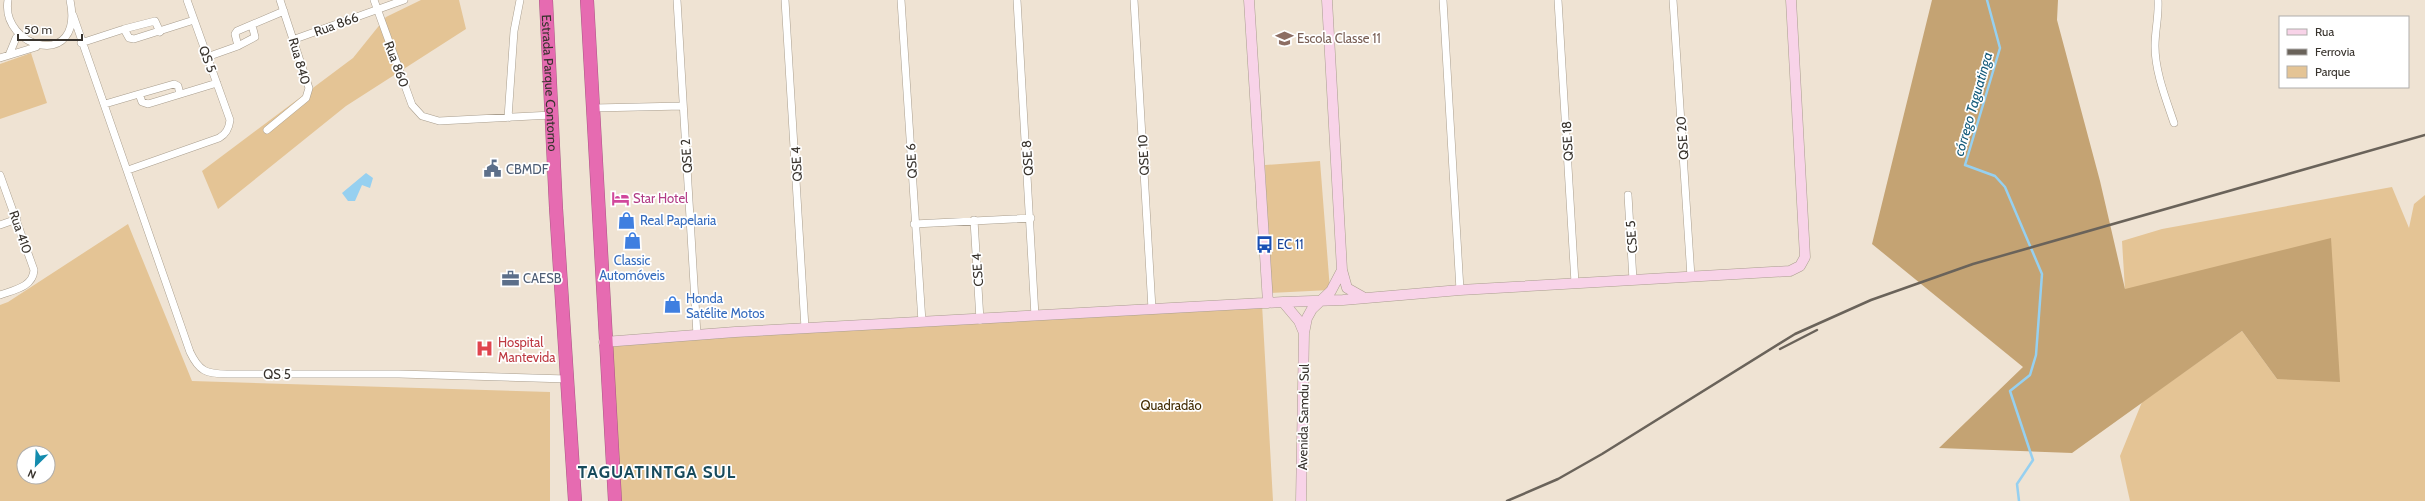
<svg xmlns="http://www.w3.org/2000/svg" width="2425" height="501" font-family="Cabin,sans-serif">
  <rect width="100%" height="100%" fill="#efe3d3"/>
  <path fill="#e4c495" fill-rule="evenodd" d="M421,0H459L466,29L346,106L218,209L202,171L353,58L386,17Z
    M31,53L47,103L0,119V64Z
    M1320,161L1330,290L1270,293L1265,165Z
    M2392,187L2409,228L2414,204L2425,195V501H2130L2120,456L2142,402L2242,331L2277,379L2331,239L2125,290L2122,241L2162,229Z
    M128,224L192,381L550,392V501H0V305L8,302ZM24,453H48V477H24Z
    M1262,304L1273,501H622L604,342Z"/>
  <path fill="#c4a373" d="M1932,0H2058L2057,20L2100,181L2125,289L2331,238L2340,382L2277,379L2242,331L2072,453L1939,448L2023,367L1872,244Z"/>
  <path fill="#96d0f0" d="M366,173L373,178L370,188L362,185L355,201H348L342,193Z"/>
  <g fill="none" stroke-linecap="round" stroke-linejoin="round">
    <path stroke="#96d0f0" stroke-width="2.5" d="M1987,0L2000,48L1965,165L1995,176L2005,187L2042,274L2036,355L2030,375L2010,391L2033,460L2017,484L2019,501"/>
    <defs>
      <path id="street" d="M8,0C0,49 85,71 70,0
        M374,0L412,105L422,116L439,121L552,115
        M677,0L697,335
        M785,0L805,328
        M901,0L922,322
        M1017,0L1035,316
        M1134,0L1152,309
        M1443,0L1460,290
        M1558,0L1575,283
        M1673,0L1691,277
        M2158,0C2159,16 2155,30 2155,46C2155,72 2166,99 2174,123
        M73,15L190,352C199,371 206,374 227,374H399L567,379
        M124,29L155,21L160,32
        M295,39L404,0
        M81,43L124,29L129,38L134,39L194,20
        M238,46L255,37L252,25
        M9,55L16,38
        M207,57L238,46L235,34L237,31L284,11
        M0,58L36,47
        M139,94L174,84L178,86L180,94
        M105,104L139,94L142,102L148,104L217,83
        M594,108L683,106
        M508,118L514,31L520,0
        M267,130L306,98L309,88L280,0
        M128,170L219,138C226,134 229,129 230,120L187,0
        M0,175L34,270C33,287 14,290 0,295
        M1628,195L1633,280
        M974,220L980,320
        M914,224L1031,218
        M0,225L17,219"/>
      <path id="secondary" d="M1249,0L1268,303
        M1342,270L1347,288L1363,297
        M1283,302L1299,321L1304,333
        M604,342L735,332L1283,302L1343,300L1460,290L1790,271L1800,266L1805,257L1791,0
        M1301,501L1304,333L1307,318L1312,309L1331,291L1342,270L1327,0"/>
      <g id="highway">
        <path id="s1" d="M546,0L556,208L575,501"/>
        <path d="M587,0L615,501"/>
      </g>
    </defs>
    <use href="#street" stroke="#a99e8e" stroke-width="8"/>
    <use href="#secondary" stroke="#a99e8e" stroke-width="11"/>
    <use href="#highway" stroke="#a95783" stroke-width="14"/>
    <use href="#street" stroke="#fff" stroke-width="7"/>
    <use href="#secondary" stroke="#f8d3e8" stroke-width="10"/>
    <use href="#highway" stroke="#e66bb1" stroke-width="13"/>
    <path stroke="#6a635a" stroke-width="2.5" d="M1780,349L1817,330
      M1507,501L1558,479L1602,454L1795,334L1871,300L1973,264L2425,135"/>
  </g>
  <defs>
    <symbol id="school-bare" viewBox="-9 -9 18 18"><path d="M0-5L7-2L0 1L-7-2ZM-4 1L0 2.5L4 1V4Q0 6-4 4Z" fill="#8d6e63" stroke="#fff" stroke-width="2.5" paint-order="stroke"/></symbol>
    <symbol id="civic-bare" viewBox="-9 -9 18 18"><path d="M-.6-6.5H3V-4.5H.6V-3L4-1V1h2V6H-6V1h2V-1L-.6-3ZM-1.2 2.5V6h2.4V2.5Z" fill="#5c6f8a" stroke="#fff" stroke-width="2.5" paint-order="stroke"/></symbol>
    <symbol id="hotel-bare" viewBox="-9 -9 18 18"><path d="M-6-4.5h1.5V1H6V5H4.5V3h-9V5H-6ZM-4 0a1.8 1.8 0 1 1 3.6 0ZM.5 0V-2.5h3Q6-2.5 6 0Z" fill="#d1479c" stroke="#fff" stroke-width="2.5" paint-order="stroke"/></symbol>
    <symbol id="shop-bare" viewBox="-9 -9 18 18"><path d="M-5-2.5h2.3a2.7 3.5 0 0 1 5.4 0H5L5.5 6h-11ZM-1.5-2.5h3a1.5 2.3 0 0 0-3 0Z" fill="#3f7fe0" stroke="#fff" stroke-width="2.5" paint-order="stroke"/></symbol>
    <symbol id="bus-bare" viewBox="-9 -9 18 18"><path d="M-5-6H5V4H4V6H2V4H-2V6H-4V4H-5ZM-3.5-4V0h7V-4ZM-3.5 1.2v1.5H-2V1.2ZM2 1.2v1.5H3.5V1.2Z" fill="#1a4fb4" stroke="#fff" stroke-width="2.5" paint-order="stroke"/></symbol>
    <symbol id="office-bare" viewBox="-9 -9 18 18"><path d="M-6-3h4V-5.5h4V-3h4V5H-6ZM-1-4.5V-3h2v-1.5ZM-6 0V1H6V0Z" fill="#5c6f8a" stroke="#fff" stroke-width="2.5" paint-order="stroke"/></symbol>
    <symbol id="hospital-bare" viewBox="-9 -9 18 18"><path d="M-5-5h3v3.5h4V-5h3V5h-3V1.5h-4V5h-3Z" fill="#e0444e" stroke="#fff" stroke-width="2.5" paint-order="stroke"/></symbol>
  </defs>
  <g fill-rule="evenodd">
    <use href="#school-bare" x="1272" y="26" width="25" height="25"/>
    <use href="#civic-bare" x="480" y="156" width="25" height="25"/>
    <use href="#hotel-bare" x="608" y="186" width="25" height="25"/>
    <use href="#shop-bare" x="614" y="208" width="25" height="25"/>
    <use href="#shop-bare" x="620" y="228" width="25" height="25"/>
    <use href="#bus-bare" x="1252" y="232" width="25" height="25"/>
    <use href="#office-bare" x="498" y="266" width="25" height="25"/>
    <use href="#shop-bare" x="660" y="292" width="25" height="25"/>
    <use href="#hospital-bare" x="472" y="336" width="25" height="25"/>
  </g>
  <g text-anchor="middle" stroke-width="3.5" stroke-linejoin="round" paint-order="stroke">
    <g font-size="13" fill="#38332d" stroke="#fff">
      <text transform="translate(336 24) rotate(-20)" y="5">Rua 866</text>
      <text transform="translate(208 59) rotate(69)" y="5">QS 5</text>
      <text transform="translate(300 61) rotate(74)" y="5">Rua 840</text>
      <text transform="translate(397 64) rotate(70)" y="5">Rua 860</text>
      <text dy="5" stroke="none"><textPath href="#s1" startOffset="83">Estrada Parque Contorno</textPath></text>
      <text transform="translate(1682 138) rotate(-94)" y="5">QSE 20</text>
      <text transform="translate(1567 141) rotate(-93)" y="5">QSE 18</text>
      <text transform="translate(1143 155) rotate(-93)" y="5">QSE 10</text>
      <text transform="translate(686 156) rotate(-94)" y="5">QSE 2</text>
      <text transform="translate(1027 158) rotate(-94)" y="5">QSE 8</text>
      <text transform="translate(911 161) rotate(-93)" y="5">QSE 6</text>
      <text transform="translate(796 164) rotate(-93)" y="5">QSE 4</text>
      <text transform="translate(21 232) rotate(71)" y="5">Rua 410</text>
      <text transform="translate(1631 237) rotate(-94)" y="5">CSE 5</text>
      <text transform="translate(977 270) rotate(-94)" y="5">CSE 4</text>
      <text x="277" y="379">QS 5</text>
      <text transform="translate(1303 417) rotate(-89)" y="5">Avenida Samdu Sul</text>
    </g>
    <g font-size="13" fill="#785e54" stroke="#fff" text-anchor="start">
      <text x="1297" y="43">Escola Classe 11</text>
    </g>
    <g font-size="13" fill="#4e5e75" stroke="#fff" text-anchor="start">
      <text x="506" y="174">CBMDF</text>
      <text x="523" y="283">CAESB</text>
    </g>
    <g font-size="13" fill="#b23c85" stroke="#fff" text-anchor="start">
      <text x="633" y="203">Star Hotel</text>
    </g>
    <g font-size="13" fill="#366cbe" stroke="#fff" text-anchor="start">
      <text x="640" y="225">Real Papelaria</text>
      <text x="632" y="265" text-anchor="middle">Classic<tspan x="632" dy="15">Automóveis</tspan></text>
      <text x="686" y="303">Honda<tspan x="686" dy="15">Satélite Motos</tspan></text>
    </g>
    <g font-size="13" fill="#164399" stroke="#fff" text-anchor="start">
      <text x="1277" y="249">EC 11</text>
    </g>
    <g font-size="13" fill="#be3a42" stroke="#fff" text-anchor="start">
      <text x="498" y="347">Hospital<tspan x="498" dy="15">Mantevida</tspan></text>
    </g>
    <g font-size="13" fill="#412a01" stroke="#fff">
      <text x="1171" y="410">Quadradão</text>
    </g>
    <g font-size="14" font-style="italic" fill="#135a7a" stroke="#fff">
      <text transform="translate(1973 104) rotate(-74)" y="5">córrego Taguatinga</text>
    </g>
    <g font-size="17" font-weight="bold" letter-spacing="1" fill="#184b5c" stroke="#fff">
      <text x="657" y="478">TAGUATINTGA SUL</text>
    </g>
  </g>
  <rect x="2279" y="16" width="130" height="72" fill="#ffffff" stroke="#afadab"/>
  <rect x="2287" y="29" width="20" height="6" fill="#f8d3e8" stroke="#afadab"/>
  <text x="2315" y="36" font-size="12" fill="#38332d">Rua</text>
  <rect x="2287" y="49" width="20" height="6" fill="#6a635a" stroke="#afadab"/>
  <text x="2315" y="56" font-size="12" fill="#38332d">Ferrovia</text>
  <rect x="2287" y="66" width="20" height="12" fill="#e4c495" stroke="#afadab"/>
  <text x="2315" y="76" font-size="12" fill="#38332d">Parque</text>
  <g transform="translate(36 465) rotate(204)"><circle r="19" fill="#ffffff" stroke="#afadab"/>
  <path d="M0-3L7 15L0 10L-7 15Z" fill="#148cae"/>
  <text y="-6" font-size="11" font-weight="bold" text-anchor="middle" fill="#38332d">N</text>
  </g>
  <path d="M18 34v6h64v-6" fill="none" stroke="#38332d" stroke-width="2"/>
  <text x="24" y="34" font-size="12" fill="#38332d" stroke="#ffffff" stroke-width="3" paint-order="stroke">50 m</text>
</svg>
